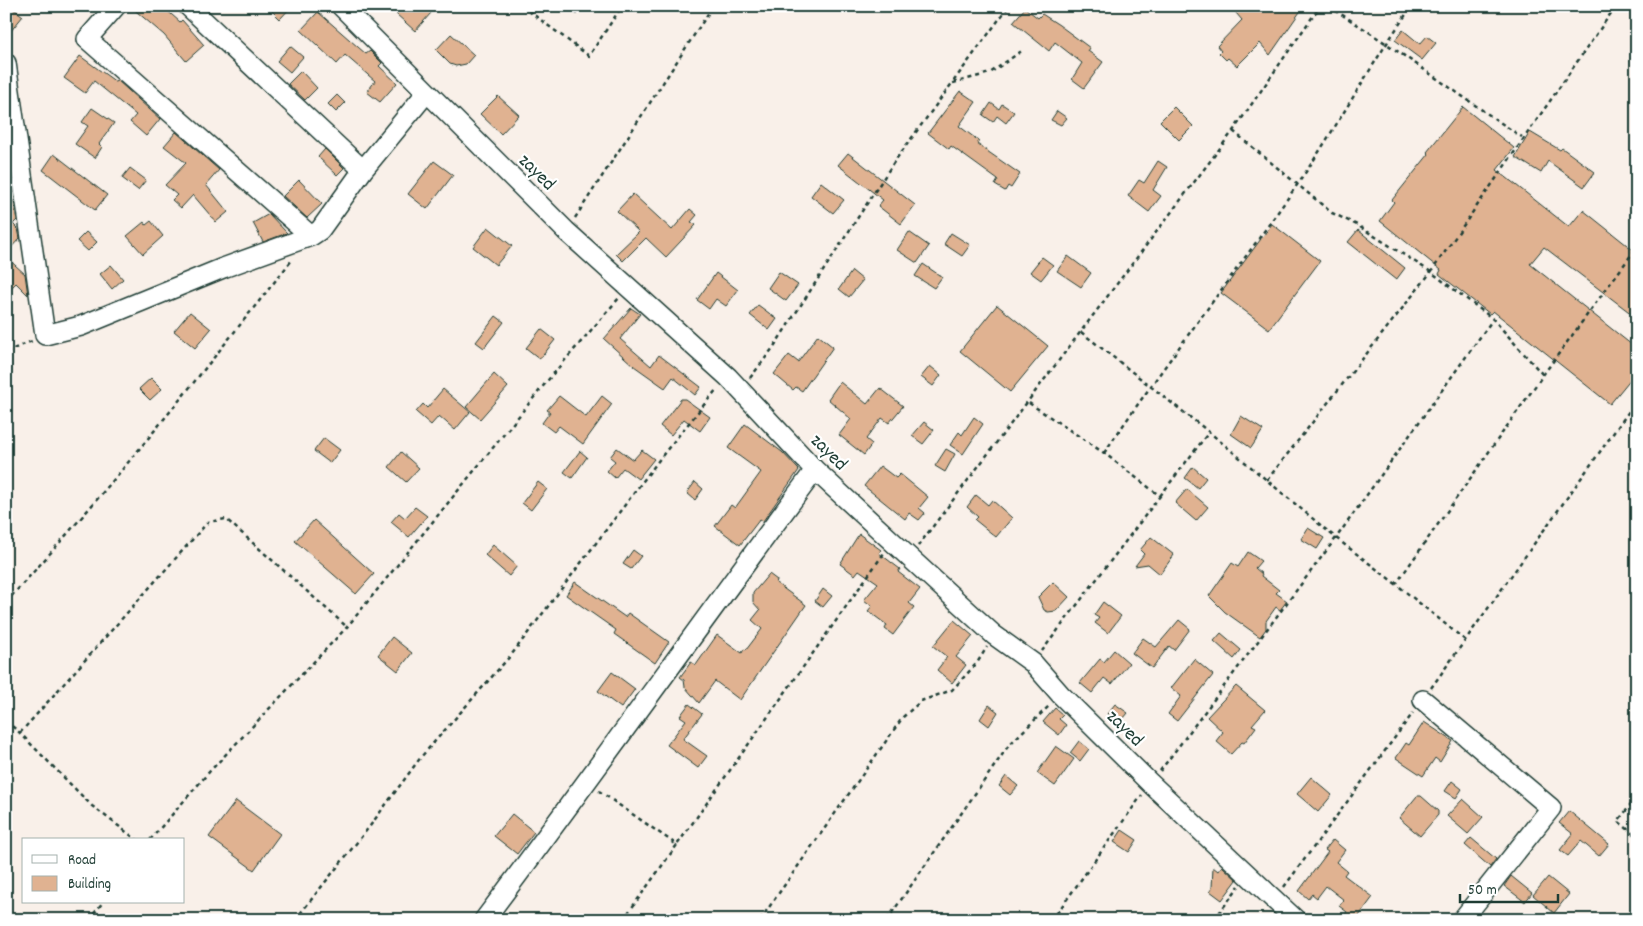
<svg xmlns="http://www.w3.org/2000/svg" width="1643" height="926" font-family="Dekko,sans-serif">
  <rect width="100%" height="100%" fill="#f9f0e9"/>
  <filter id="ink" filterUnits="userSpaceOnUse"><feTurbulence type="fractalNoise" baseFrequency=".02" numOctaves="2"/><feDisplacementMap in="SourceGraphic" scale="10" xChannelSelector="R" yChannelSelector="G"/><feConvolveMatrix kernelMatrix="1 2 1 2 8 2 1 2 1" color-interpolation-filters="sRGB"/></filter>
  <g filter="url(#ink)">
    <path fill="#e0b291" stroke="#1f3d34" d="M6,6H10L23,16L6,37Z
      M130,6H162L180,22L182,20L204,45L186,61L164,35Z
      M267,6H292L280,19Z
      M403,6H423L431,13L415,31L396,14Z
      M1230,6H1304L1270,55L1260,43L1237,66L1228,58L1226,60L1219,53L1221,51L1217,46L1242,20Z
      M1025,8L1038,18L1042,14L1059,25L1090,48L1088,51L1103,62L1084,88L1072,79L1082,63L1055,42L1049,51L1013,22Z
      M318,12L366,54L370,51L382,63L379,66L397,83L380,102L367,92L375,81L345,55L337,64L301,30Z
      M1403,30L1420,44L1427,36L1436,43L1422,60L1395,40Z
      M451,34L474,55L466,64L456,66L450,64L436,50Z
      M290,46L303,57L290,72L277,61Z
      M80,56L116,82L117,80L160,119L146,136L130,122L136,115L94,81L85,93L64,78Z
      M301,71L317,88L305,100L288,84Z
      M960,91L976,102L959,126L979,141L977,144L1020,174L1011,188L1008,186L1005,191L995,185L998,180L951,146L949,149L928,133Z
      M337,95L345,103L336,112L328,104Z
      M498,96L519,115L501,134L480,114Z
      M991,103L999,109L1002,104L1014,112L1006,123L997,116L993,122L983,115Z
      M1174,107L1193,126L1179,140L1160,121Z
      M1463,107L1514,148L1497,170L1569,227L1583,210L1637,253V318L1544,247L1530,264L1637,349V371L1610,404L1493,311L1490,314L1439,274L1441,270L1380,221L1394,202L1392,200L1429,154L1427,152Z
      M92,108L114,123L99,144L102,147L95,158L75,144L88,126L82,122Z
      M1057,111L1067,118L1061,125L1051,120Z
      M176,132L219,170L206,185L228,212L216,222L193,195L181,208L172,200L177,195L165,185L186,163L164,146Z
      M1530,132L1560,150L1562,148L1595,172L1584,187L1548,161L1541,173L1515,157Z
      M325,149L344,168L337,175L318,157Z
      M848,153L915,205L901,224L878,206L883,200L838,165Z
      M54,154L107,195L95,210L43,170Z
      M434,161L453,175L427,209L408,194Z
      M1158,161L1167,167L1153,190L1161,196L1149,212L1128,196L1139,180L1144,183Z
      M130,168L146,180L138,190L122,178Z
      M299,180L322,204L307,218L283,196Z
      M821,182L844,200L833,213L811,196Z
      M633,194L672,230L690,209L697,215L691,222L696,225L666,257L646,238L623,261L616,254L639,232L617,211Z
      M13,200L17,220L13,224L18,229L20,238L6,253V207Z
      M269,214L287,233L263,242L253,223Z
      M151,221L163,236L143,254L127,236L144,222L146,225Z
      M1272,224L1320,261L1269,329L1221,293Z
      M488,227L512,246L496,265L473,247Z
      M1358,230L1405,268L1396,280L1348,242Z
      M86,232L97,242L88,251L77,241Z
      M909,232L929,246L917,263L897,250Z
      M951,233L970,245L962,256L944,244Z
      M1068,256L1091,273L1081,287L1057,271Z
      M6,257L25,274L28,295L16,283L6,293Z
      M1042,257L1053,265L1041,280L1030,272Z
      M923,264L942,277L934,288L915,276Z
      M111,265L123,279L112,289L100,274Z
      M852,271L863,280L849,297L839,289Z
      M779,272L798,285L786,301L768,288Z
      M716,273L738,290L726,306L716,299L709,309L697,300Z
      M758,305L777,319L769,330L750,315Z
      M997,305L1048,346L1010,392L960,351Z
      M631,308L640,314L620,339L651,366L659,355L701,387L695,395L673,377L665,388L634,366L604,339Z
      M190,312L211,329L195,348L174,331Z
      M496,316L504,322L484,348L476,342Z
      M541,329L555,340L540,359L526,348Z
      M818,335L833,347L802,391L796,387L793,390L774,374L789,355L798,362Z
      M930,366L941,375L933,386L921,377Z
      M494,374L508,387L480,419L466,407Z
      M151,378L162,389L150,400L139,389Z
      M840,382L867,404L880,388L903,406L889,423L882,418L866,439L872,444L864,455L839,435L851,419L828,399Z
      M443,389L470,412L455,430L439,416L431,425L416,412L423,404L427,408Z
      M559,396L586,417L602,396L612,404L583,444L559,426L554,432L542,423L550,412L547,410Z
      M681,399H685L710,417L700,431L684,419L671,435L660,426Z
      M1241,416L1263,430L1251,448L1231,434Z
      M974,417L983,424L963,454L950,445L959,432L962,435Z
      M924,422L934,430L923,444L912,436Z
      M745,424L782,452L799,470L763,521L760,519L740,545L715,526L731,505L735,508L761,472L728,448Z
      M324,438L340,450L330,463L314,451Z
      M617,448L633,460L642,450L654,459L638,479L623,468L615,478L607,471L615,461L610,457Z
      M946,449L955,454L945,472L935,466Z
      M580,451L587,457L572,478L564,472Z
      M401,452L419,468L406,482L389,467Z
      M880,466L896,478L900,474L928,497L919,508L925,513L919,520L909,513L905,519L864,486Z
      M1193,467L1206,478L1198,488L1185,478Z
      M538,482L547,489L531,510L522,503Z
      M695,482L703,489L695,500L687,493Z
      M1187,489L1208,507L1196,521L1175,503Z
      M976,495L988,505L992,500L1012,518L996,537L975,520L978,517L967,507Z
      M415,507L427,516L409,537L391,522L399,513L405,518Z
      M314,520L374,574L356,594L295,541Z
      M1308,528L1324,538L1317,549L1301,539Z
      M859,534L881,550L879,553L900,569L898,572L920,589L909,603L914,607L893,635L885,629L887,625L868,611L872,606L864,600L878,583L859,570L855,575L840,564Z
      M1151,537L1174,555L1160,574L1148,564L1135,566L1144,554L1140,550Z
      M493,545L517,566L509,576L485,555Z
      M633,550L641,556L631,569L623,564Z
      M1248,552L1261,561L1255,568L1262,574L1261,576L1279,590L1276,593L1287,601L1280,610L1276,607L1266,621V629L1260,637L1225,612L1209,596L1232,563L1238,567Z
      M769,574L777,580L776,583L806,605L740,700L715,681L699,703L685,687L684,680L680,677L691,662L696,665L717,635L742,653L744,649L746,650L762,629L752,620L760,610L753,602V593Z
      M575,582L625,617L628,613L669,642L655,663L614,634L616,630L566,595Z
      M1053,582L1069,597L1056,611L1048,612L1044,610L1038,597Z
      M823,589L832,596L823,607L815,601Z
      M1103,602L1121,616L1108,633L1095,623L1099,618L1094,615Z
      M954,620L973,636L956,657L966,665L952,683L937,670L947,657L933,646Z
      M1179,620L1190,629L1174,650L1169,646L1152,668L1132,653L1143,638L1156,647Z
      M1221,633L1241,650L1234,659L1214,641Z
      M392,637L412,653L398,671L378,655Z
      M1114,650L1129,663L1112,684L1104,678L1092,693L1080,683L1100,659L1104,662Z
      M1194,659L1213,675L1177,721L1168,714L1181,696L1171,688Z
      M612,672L635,689L621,708L598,691Z
      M1236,686L1265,710L1252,725L1256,727L1244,743L1242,742L1231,754L1216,741L1223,732L1207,717Z
      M689,704L702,714L683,739L707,756L698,768L667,745L686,720L680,716Z
      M1115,704L1128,713L1119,724L1107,714Z
      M989,705L998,712L989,726L980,719Z
      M1055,708L1063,715L1059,719L1066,725L1059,735L1043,722Z
      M1424,722L1453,741L1440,762L1435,758L1423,776L1396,758L1406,743L1409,745Z
      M1079,741L1089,749L1080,761L1070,753Z
      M1056,746L1074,759L1055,786L1037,773Z
      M1006,776L1018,786L1010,795L999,786Z
      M1311,777L1332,795L1318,812L1297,794Z
      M1452,781L1462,789L1456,798L1445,791Z
      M1417,796H1421L1438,811V815L1420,836L1399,818Z
      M1463,799L1483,817L1468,834L1447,816Z
      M236,801L280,834L254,870L209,837Z
      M1569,811L1609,844L1599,856L1581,841L1568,856L1560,850L1573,834L1559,823Z
      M512,814L534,832L517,854L494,836Z
      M1122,830L1137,840L1129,852L1114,842Z
      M1471,838L1496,859L1490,867L1465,845Z
      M1333,840L1345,850L1336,862L1347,871L1344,875L1373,897L1356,920H1341L1347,912L1339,906L1344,900L1326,886L1317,898L1312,894L1308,899L1299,891L1328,852L1325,850Z
      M1222,866L1237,880L1222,900L1210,891L1212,888L1213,867L1218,871Z
      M1511,876L1532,893L1525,902L1504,886Z
      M1548,877L1569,894L1554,913L1533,895Z"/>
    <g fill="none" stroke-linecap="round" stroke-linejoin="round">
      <defs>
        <path id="minor" d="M116,6L87,39L311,236
          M188,6L363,170
          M341,6L566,231L728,377L815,470L910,558L994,635L1033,663L1061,695L1150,783L1296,920
          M6,63L45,335L81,326L223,268L311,236L320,230L363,170L427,92
          M1423,700L1551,808L1462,920
          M484,920C596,771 704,619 815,470"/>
      </defs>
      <use href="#minor" stroke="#1f3d34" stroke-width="22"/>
      <path stroke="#1f3d34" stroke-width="2.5" stroke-dasharray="4 4" stroke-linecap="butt" d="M522,6L589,56L622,6
        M568,6L580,16
        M1328,6C1395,47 1457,94 1522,137
        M953,83L990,73L1023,50
        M1233,131L1332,213L1357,225L1431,272L1493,319L1543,375
        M575,218L713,6
        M1081,332L1209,432L1336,538L1396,584
        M6,352L32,341
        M750,378L773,348L894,162L1009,6
        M1029,403L1104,453L1160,496L1042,651
        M1104,453C1166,362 1234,275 1297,185C1337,127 1371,64 1412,6
        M1267,480L1431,272L1616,6
        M1160,496L1209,432
        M918,546L1233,131L1320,6
        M6,602C107,493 199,376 292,260
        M1465,640L1396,584L1543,375L1637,247
        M1431,688L1637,400
        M6,721L20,733L92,806L137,840
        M20,733L208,522L226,519L347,627
        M1160,771L1336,538L1493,319
        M599,791L677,845L884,553
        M1637,797L1618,821L1637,837
        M150,840L210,771L347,627L553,374L619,298
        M1284,887L1413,713
        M89,920L103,902
        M295,920L370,826L421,757L512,654L665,452L717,389
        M623,920L677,845
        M760,920L903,717L921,701L952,690L977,663L987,647
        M887,920L1009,745L1051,704
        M1052,920L1142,795
        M1214,920L1239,886"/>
      <use href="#minor" stroke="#fff" stroke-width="19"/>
    </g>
  </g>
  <g text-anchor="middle" stroke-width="4.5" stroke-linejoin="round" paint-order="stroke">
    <g font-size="20" fill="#1f3d34" stroke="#fff">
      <text transform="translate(538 171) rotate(45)" y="7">zayed</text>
      <text transform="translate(830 451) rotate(45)" y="7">zayed</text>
      <text transform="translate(1126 727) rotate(45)" y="7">zayed</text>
    </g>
  </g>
  <rect width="1643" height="926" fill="none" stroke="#fff" stroke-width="25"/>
  <rect x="12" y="12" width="1618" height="901" fill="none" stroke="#1f3d34" stroke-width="2" filter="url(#ink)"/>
  <rect x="22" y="838" width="162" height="65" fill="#ffffff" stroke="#a5b1ae"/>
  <rect x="32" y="855" width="25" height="8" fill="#ffffff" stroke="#a5b1ae"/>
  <text x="68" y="864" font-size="15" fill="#1f3d34">Road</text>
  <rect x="32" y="876" width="25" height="15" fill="#e0b291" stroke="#a5b1ae"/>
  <text x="68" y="888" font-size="15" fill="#1f3d34">Building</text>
  <path d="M1460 894v8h98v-8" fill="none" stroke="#1f3d34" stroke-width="2.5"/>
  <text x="1468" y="894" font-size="15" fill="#1f3d34" stroke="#ffffff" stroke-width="4" paint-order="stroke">50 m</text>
</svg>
